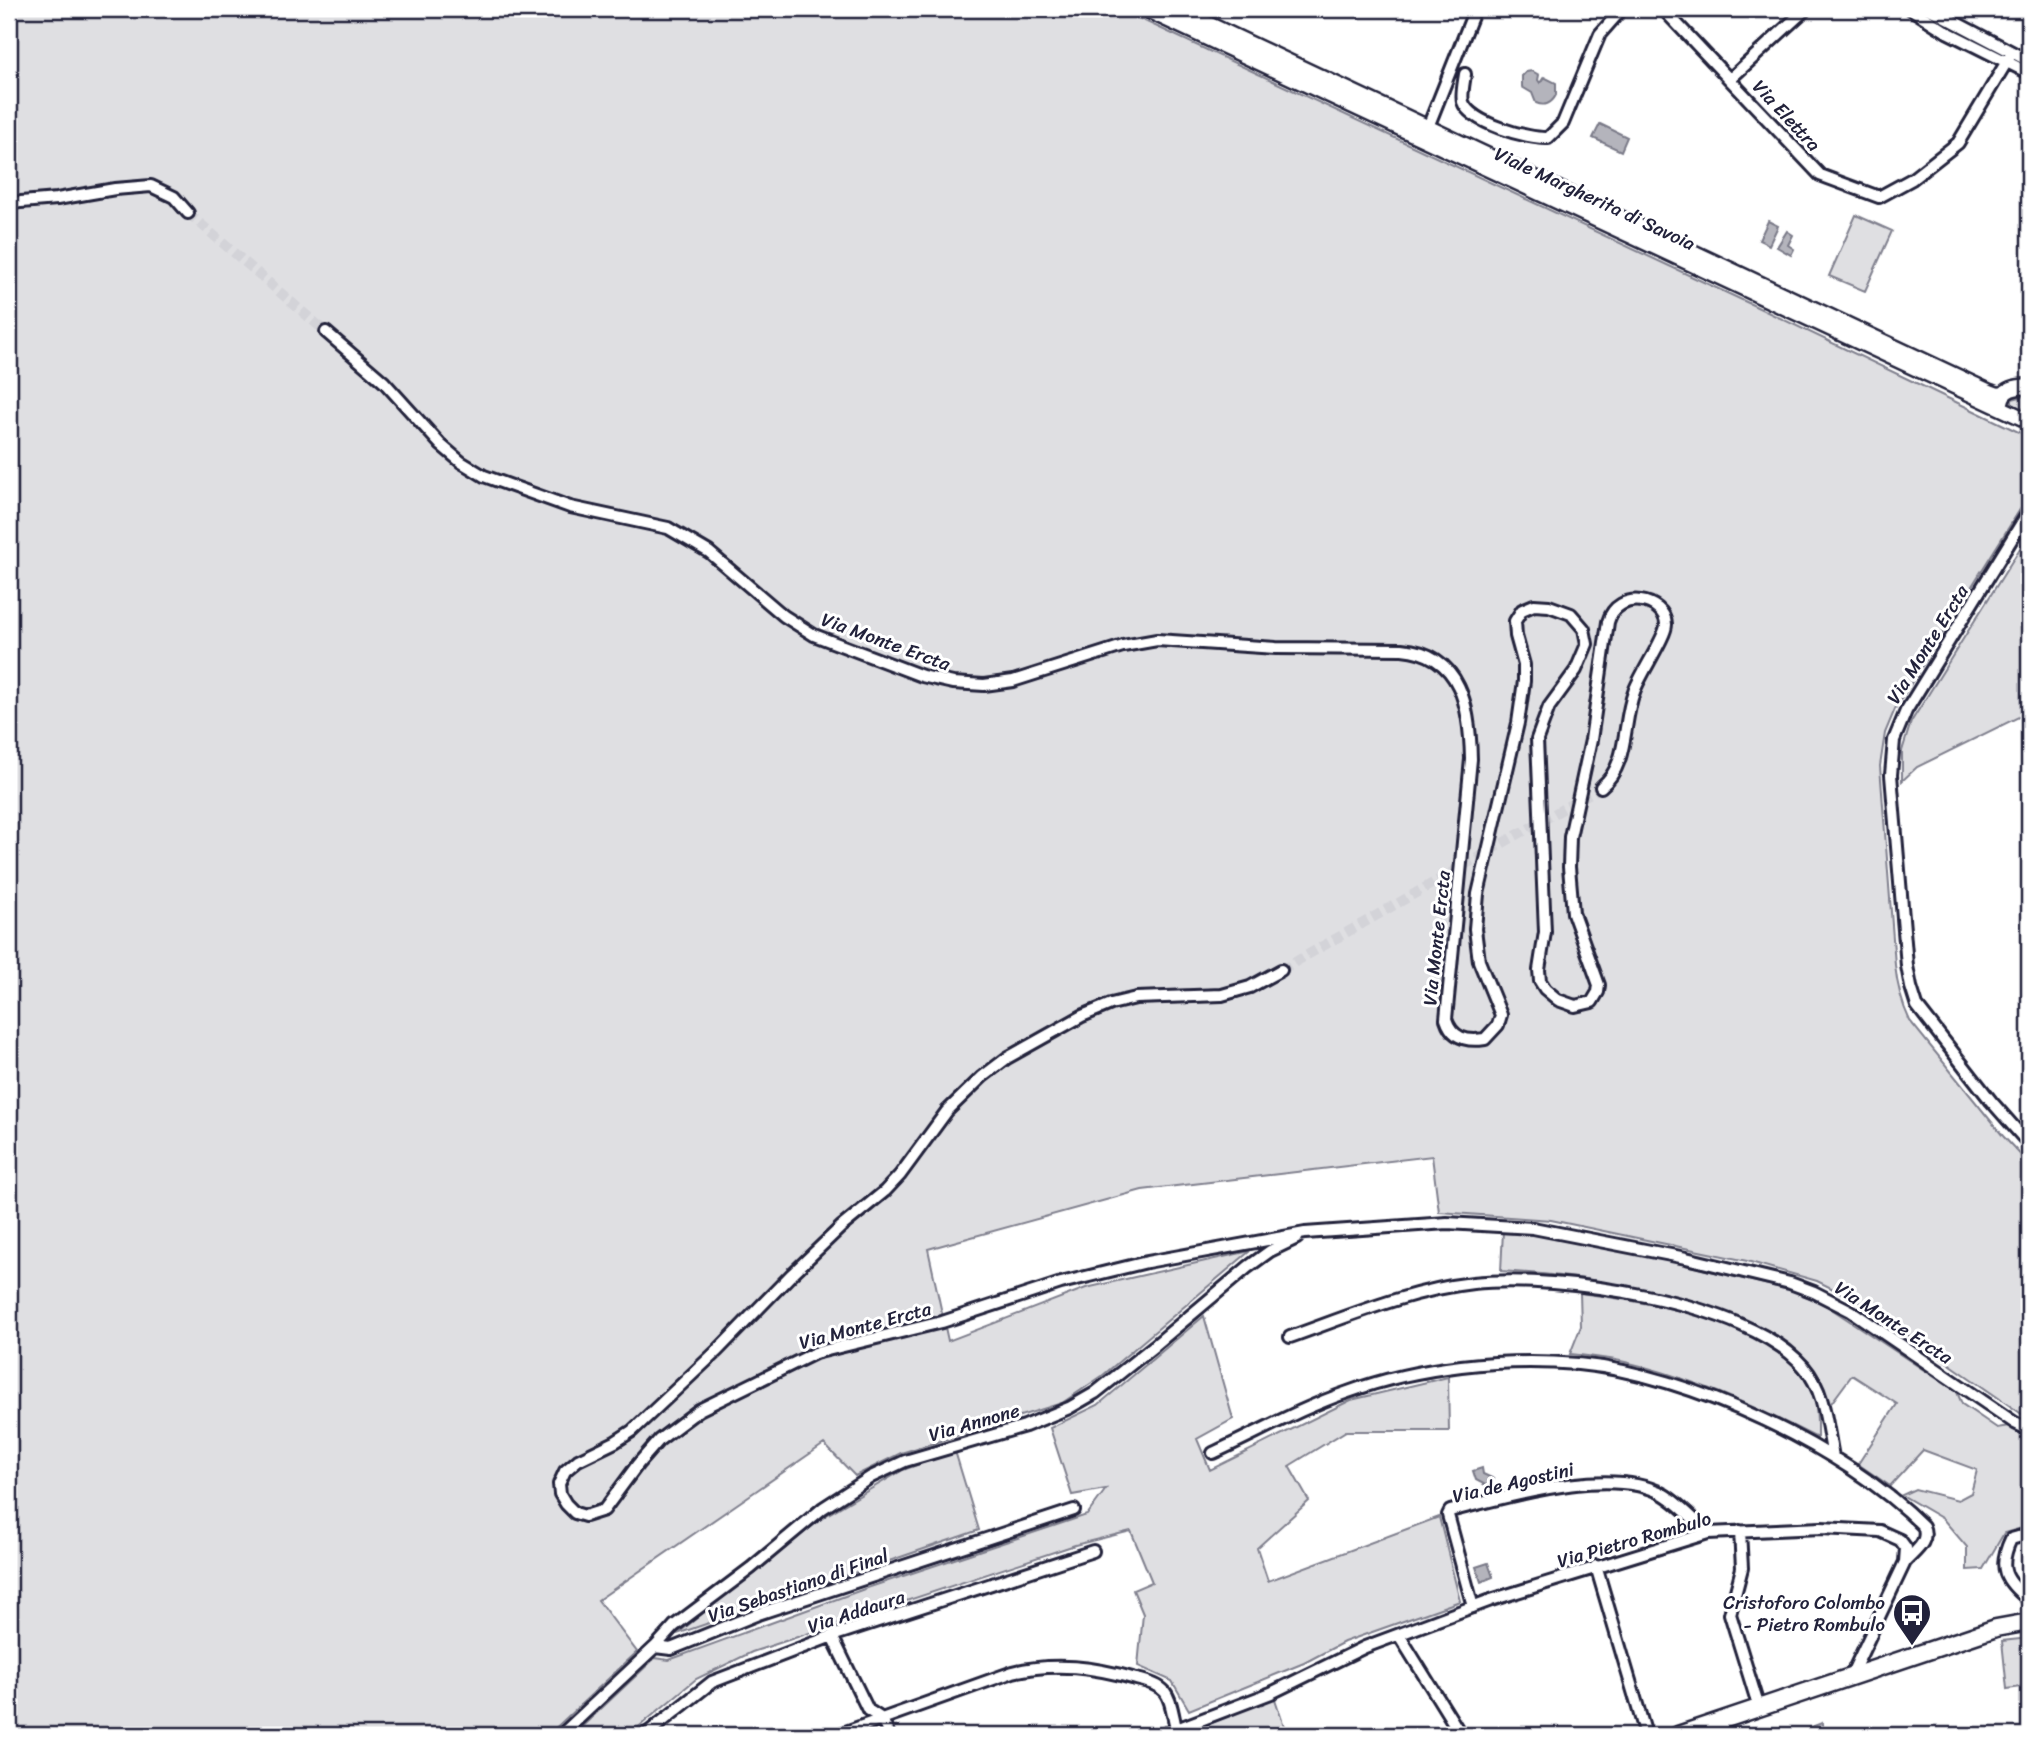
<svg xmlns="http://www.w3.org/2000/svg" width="2038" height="1744" font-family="Sriracha,sans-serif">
  <rect width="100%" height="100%" fill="#fff"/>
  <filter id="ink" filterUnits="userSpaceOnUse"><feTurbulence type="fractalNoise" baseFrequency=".0143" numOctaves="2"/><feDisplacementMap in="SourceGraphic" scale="14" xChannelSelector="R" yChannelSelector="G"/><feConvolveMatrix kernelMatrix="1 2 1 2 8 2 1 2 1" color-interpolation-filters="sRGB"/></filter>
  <g filter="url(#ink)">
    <path fill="#dfdfe2" stroke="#80808e" stroke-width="2" d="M9,9H1119L1757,307L2029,437V495L1895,709L1885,733L1880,766L1895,965C1897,985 1901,1002 1910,1021L2003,1136L2029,1164V1419L1860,1302L1817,1281L1747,1261L1551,1220L1439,1212L1432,1156L1142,1190L928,1249L948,1341L1086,1288L1250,1251L1102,1376L1062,1403L901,1453L855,1476L824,1444L598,1600L637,1652L548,1735H9Z
      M1856,215L1892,231L1865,291L1829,276Z
      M2029,395V413L2012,404V399Z
      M2029,534V712L1917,767L1902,781V751L1911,722Z
      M1503,1231L1539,1234L1665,1260L1797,1292L1827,1306L1957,1392L1962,1404L1997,1428L2009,1426L2029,1436V1526L2004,1533L1983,1569L1967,1570V1547L1943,1519L1902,1495L1915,1489L1958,1500L1971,1493L1977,1470L1923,1450L1890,1486L1858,1464L1897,1404L1852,1375L1829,1406C1822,1382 1810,1361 1790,1344C1773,1331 1752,1324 1732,1316C1656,1286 1582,1276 1501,1271Z
      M1580,1293C1648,1302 1780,1321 1811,1390C1818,1405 1817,1423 1817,1438C1757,1407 1691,1377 1625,1362C1607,1358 1588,1356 1570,1354L1581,1326Z
      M1204,1316L1233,1419L1197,1439L1210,1470L1351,1400L1448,1377L1449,1431H1346L1289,1466L1309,1501L1257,1548L1268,1581L1439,1517L1460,1601L1344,1642L1304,1663L1189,1710L1172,1681L1138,1666L1143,1614L1133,1590L1152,1582L1131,1531L1075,1545L752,1652L696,1679L629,1735H573L655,1658L669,1660L867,1588L1087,1515L1106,1489L1072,1495L1050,1428L1098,1405Z
      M955,1451L979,1530L677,1634L825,1516L903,1470Z
      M2029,1638V1686L2007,1689L2002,1641Z
      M1274,1696L1287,1735H1187L1186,1734Z
      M1822,1723L1824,1735H1791Z"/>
    <path fill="#b4b4bc" stroke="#7a7a88" stroke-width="2" d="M1532,71L1539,75L1538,80L1540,83L1544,77L1556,83V95C1552,103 1545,107 1536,103L1532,93L1522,87V76L1526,72Z
      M1600,124L1627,137L1621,151L1593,138Z
      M1768,221L1778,226L1769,245L1759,240Z
      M1787,231L1793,235L1788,245L1794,249L1791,255L1777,247Z
      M1482,1468L1483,1474L1494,1479L1489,1487L1476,1480L1473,1471Z
      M1488,1563L1493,1577L1481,1582L1476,1567Z"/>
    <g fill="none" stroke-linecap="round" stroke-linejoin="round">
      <path stroke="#d3d3d8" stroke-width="10" stroke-dasharray="10 5" stroke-linecap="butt" d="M188,213L326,332
        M1281,970L1601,787"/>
      <defs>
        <path id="minor" d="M1663,9L1820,175L1879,197L1912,179L1958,143L2012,53
          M1911,9L1947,32L2029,73
          M1930,9L2029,61
          M1465,74C1464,82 1461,95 1463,102C1470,123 1528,139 1548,138L1563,123L1600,34L1622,9
          M1730,79L1806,9
          M1428,127L1475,9
          M9,203L57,199L115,189L151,186L174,197L188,213
          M326,332L384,382L441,445L461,462L484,476L570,507L668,528L709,552L784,616L814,635L922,676L953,683L984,685L1013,681L1123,646L1157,640L1276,648L1402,649C1462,654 1470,708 1471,759L1446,1019C1452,1038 1466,1042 1485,1039L1498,1025L1501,1015L1479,961L1475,929L1478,894L1518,723L1524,681V665L1516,636L1515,621L1522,610L1534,605L1549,606L1571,614L1584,629L1587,644L1576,670L1549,707L1537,739L1545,932L1539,970L1540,981L1545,989L1558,1000L1575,1006L1592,1002L1598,992L1599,985L1573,913L1569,867L1570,837L1591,740L1608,622C1618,588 1665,599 1666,624C1667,635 1639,676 1634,692C1622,724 1629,765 1601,787
          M2029,511L1906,711L1894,740L1891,775L1907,966L1911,987L1917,1006L1991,1101L2029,1144
          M1281,970L1250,987L1222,995L1136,998L1111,1004L1082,1016L1007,1058L982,1077L947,1111L900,1175L885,1191L841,1227L792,1274L718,1350L632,1431L615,1442L578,1460L565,1471L559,1484L560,1494L566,1504L575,1513L585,1516L604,1510L638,1464L659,1440L699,1410L815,1353L942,1322L1061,1283L1147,1262L1305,1233L1447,1223L1533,1228L1686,1258L1790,1283L1814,1292L1851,1311L2015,1423L2029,1430
          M1290,1337C1349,1316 1410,1290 1473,1283C1557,1274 1747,1300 1804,1367C1825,1391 1827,1427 1833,1457
          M1213,1453C1257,1433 1301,1408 1348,1392C1420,1366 1501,1358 1578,1364C1689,1374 1845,1448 1923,1526C1930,1542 1915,1551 1905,1562
          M1740,1531L1742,1568L1730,1614L1759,1708
          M2029,1534L2011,1539C1997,1568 2005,1581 2029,1600
          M1596,1566L1646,1735
          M1473,1607L1448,1515L1450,1511C1507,1497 1609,1465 1663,1494C1680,1504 1694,1520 1708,1533
          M1399,1635L1461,1735
          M832,1636L868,1710L882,1719L889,1735
          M655,1647L671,1649L758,1614L1074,1510
          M561,1735L655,1647L674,1626L751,1568L823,1508L871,1477L905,1461L1025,1426L1069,1408L1095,1393L1154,1346L1248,1267L1270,1251L1297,1238
          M645,1735L712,1682L832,1636L1093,1551
          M837,1735L1013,1672C1055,1662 1094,1667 1136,1679C1146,1681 1158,1684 1165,1692C1172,1701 1173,1717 1176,1728
          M1161,1735L1271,1693L1365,1647L1491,1600L1708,1533L1821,1528L1880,1531L1900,1540L1906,1548L1905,1562L1850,1678"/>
        <path id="tertiary" d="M1145,9L2029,421
          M1176,9L1990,392L1998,395L2003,394
          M2001,402C2003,388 2016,387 2029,386"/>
        <path id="secondary" d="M1678,1735L1996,1628L2029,1622"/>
      </defs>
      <use href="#minor" stroke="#22223b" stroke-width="16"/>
      <use href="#tertiary" stroke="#22223b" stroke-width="19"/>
      <use href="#secondary" stroke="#22223b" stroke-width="21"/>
      <use href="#minor" stroke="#fff" stroke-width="10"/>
      <use href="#tertiary" stroke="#fff" stroke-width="14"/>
      <use href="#secondary" stroke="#fff" stroke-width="16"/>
    </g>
  </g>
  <defs>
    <symbol id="bus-pin" viewBox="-11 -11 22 30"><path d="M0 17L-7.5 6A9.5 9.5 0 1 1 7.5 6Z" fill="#22223b" stroke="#fff"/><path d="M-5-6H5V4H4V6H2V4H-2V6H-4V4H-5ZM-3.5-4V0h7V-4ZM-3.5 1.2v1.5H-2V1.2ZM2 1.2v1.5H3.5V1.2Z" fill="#fff"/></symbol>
  </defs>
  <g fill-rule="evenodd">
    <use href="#bus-pin" x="1890" y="1591" width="44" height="60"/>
  </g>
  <g text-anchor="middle" stroke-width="6" stroke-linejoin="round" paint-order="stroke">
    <g font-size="19" fill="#22223b" stroke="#fff">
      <text transform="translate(1787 115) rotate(47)" y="7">Via Elettra</text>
      <text transform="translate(1595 198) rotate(25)" y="7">Viale Margherita di Savoia</text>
      <text transform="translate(886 641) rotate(20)" y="7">Via Monte Ercta</text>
      <text transform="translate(1927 644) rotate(-58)" y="7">Via Monte Ercta</text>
      <text transform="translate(1436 938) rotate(-84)" y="7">Via Monte Ercta</text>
      <text transform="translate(1894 1322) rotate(33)" y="7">Via Monte Ercta</text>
      <text transform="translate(865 1325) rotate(-15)" y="7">Via Monte Ercta</text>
      <text transform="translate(974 1422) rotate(-16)" y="7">Via Annone</text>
      <text transform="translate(1513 1482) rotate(-13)" y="7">Via de Agostini</text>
      <text transform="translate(1634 1539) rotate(-16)" y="7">Via Pietro Rombulo</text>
      <text transform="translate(798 1585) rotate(-19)" y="7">Via Sebastiano di Final</text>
      <text transform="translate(856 1611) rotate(-18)" y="7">Via Addaura</text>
    </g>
    <g font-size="19" fill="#22223b" stroke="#fff" text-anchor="end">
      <text x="1885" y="1609">Cristoforo Colombo<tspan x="1885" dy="22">- Pietro Rombulo</tspan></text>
    </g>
  </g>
  <rect width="2038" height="1744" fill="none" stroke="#fff" stroke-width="35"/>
  <rect x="18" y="18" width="2003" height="1709" fill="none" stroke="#22223b" stroke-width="2.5" filter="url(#ink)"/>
</svg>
